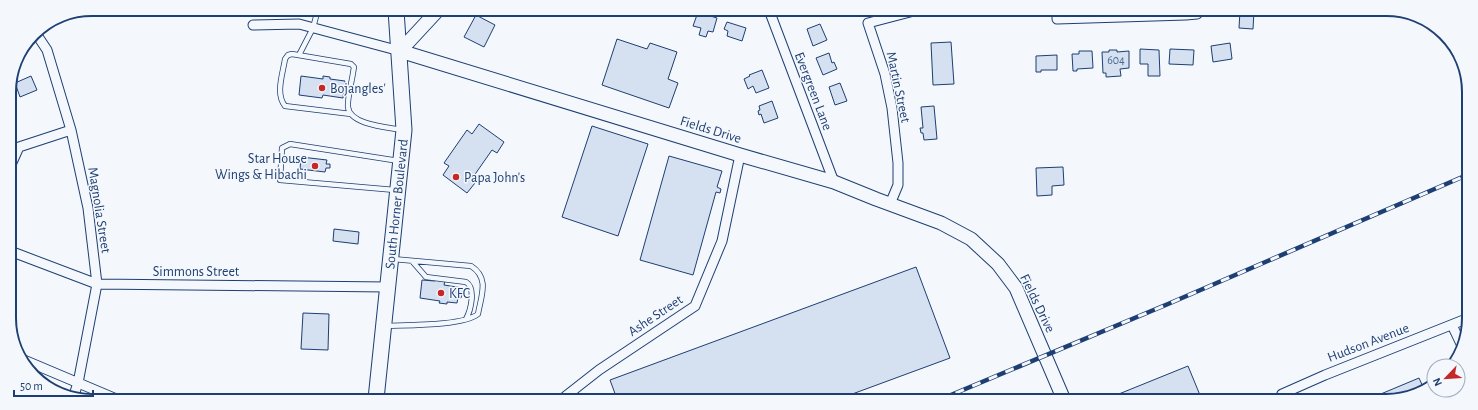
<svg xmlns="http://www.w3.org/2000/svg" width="1478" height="410" font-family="'Alegreya Sans',sans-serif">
  <rect width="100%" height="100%" fill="#f4f7fb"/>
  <path fill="#d5e0f0" stroke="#1d3f73" d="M800,10L814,11L815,12L802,16Z
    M1240,11H1254L1253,29L1239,28Z
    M698,12L717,18L713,32L708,31L706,37L699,35L701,28L693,26Z
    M476,15L495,25L484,47L464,37Z
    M727,22L746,28L742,41L727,36L728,31L724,29Z
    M820,24L827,40L813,46L807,29Z
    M617,39L647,49L650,43L677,52L668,79L678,83L669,108L602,85Z
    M951,42L954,84L933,85L931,43Z
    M1230,43L1232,59L1213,62L1211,46Z
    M1140,49L1159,50L1160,76H1148V64H1140Z
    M1170,49L1194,50L1193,65L1169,64Z
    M1109,50H1117V52L1129,51V68L1120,69L1121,76L1106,77V73H1103L1102,52H1109Z
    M1079,51H1092L1093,68L1077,69V71H1073L1072,54H1079Z
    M829,53L832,63L834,62L837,69L823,75L816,58Z
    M1057,55V70H1041V72H1036V56Z
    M762,70L769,88L756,93L753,86L748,89L744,79L750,76L749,75Z
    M31,76L37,90L20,97L15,83Z
    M301,76L323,79V76L330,77V79L345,81L343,98L323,95L322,98L299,95Z
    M840,83L847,101L835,105L829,87Z
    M772,101L778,118L764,123L761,114L759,115L758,111L760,110L759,106Z
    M934,106L937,139L924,140L923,133H921L920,128H923L921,107Z
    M479,124L504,142L497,153L492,150L471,180L475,183L467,193L443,175L449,166L444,163L467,130L472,134Z
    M592,126L648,144L618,236L562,217Z
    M669,156L722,171L717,187L721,189L720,193L716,192L693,275L640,260Z
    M301,157L327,160L326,164H330V168H326L325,172L300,169Z
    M1063,167L1064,185L1052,186V195L1037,196L1036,168Z
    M334,229L359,232L358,244L333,241Z
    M916,267L950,358L836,400L617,399L610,380Z
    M422,280L435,281V280L445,281L444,285L463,288L461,298H458L457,303L447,302V304L439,303L440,301L420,298Z
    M303,313L329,314L328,350L301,349Z
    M1188,366L1202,400H1104Z
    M1419,378L1424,389L1392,401H1364Z"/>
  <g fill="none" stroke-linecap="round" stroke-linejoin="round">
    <defs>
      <path id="lane" d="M299,55L313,28L318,9
        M351,114L285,106C275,94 283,73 285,59L288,55L292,54L351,64L354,67L353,73C352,81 347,99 348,107C350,125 387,127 402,130
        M395,190L280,180L282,148L290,144L399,161
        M412,261L426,277L466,282C476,288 471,310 466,319
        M387,326C408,325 463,326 478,314C481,296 490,278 471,266L393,259"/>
      <path id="street" d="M769,10L834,182
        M1057,11V19L1186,15L1197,14L1200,11
        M253,25L299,24L400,51
        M35,32L47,50L71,130L88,208L97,284L78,383L73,398
        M10,167L19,147L71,130
        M890,204L898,185V163L892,108L885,74L868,23L914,11
        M10,251L97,284L387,287
        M1452,325L1462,346
        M24,360L114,398
        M562,399L599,370L695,306L722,241L740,155
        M1284,401L1282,394L1325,375L1466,319"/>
      <path id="secondary" d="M438,10L400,51L740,155L834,182L876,199L941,223L971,239L998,264L1016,288L1064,400"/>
      <path id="primary" d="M376,399L404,130L396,10"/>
    </defs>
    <use href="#lane" stroke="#1d3f73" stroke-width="6"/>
    <use href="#street" stroke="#1d3f73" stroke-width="11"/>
    <use href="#secondary" stroke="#1d3f73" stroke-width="15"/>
    <use href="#primary" stroke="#1d3f73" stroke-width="17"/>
    <use href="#lane" stroke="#f4f7fb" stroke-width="4.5"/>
    <use href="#street" stroke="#f4f7fb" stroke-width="9"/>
    <use href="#secondary" stroke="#f4f7fb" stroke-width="13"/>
    <use href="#primary" stroke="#f4f7fb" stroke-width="15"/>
    <defs>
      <path id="rail" d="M939,400L1168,304L1467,175"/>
    </defs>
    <use href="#rail" stroke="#1d3f73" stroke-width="4.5"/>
    <use href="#rail" stroke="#f4f7fb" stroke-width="3" stroke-dasharray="9" stroke-linecap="butt"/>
  </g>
  <g fill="#c62828" stroke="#f4f7fb" stroke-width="1.5">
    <circle cx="322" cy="88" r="4"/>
    <circle cx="315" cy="166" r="4"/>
    <circle cx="456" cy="177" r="4"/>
    <circle cx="441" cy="293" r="4"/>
  </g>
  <g text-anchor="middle" stroke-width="3" stroke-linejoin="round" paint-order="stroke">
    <g font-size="12" fill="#4b6792">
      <text x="1116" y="64">604</text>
    </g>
    <g font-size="14" fill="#1d3f73" stroke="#f4f7fb">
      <text transform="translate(899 87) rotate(78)" y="5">Martin Street</text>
      <text transform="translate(814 91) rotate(69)" y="5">Evergreen Lane</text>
      <text transform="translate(711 129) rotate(17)" y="5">Fields Drive</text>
      <text transform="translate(396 204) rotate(-84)" y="5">South Horner Boulevard</text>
      <text transform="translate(100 210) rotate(81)" y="5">Magnolia Street</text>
      <text x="196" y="276">Simmons Street</text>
      <text transform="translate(1038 303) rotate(64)" y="5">Fields Drive</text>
      <text transform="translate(655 315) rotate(-34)" y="5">Ashe Street</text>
      <text transform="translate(1368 342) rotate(-21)" y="5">Hudson Avenue</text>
    </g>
    <g font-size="14" fill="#1d3f73" stroke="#f4f7fb" text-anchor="start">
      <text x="330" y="93">Bojangles'</text>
      <text x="307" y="163" text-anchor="end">Star House<tspan x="307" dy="16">Wings &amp; Hibachi</tspan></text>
      <text x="464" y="182">Papa John's</text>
      <text x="449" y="298">KFC</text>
    </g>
  </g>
  <path d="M0 0H1478V410H0ZM92 16H1386A76 76 0 0 1 1462 92V318A76 76 0 0 1 1386 394H92A76 76 0 0 1 16 318V92A76 76 0 0 1 92 16Z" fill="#f4f7fb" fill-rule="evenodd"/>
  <path fill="none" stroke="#1d3f73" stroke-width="2" d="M92 16H1386A76 76 0 0 1 1462 92V318A76 76 0 0 1 1386 394H92A76 76 0 0 1 16 318V92A76 76 0 0 1 92 16Z"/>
  <g transform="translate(1446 378) rotate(245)"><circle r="19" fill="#f4f7fb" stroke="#9eadc5"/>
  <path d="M0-3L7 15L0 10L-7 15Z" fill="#c62828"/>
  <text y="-6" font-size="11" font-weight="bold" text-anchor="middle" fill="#1d3f73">N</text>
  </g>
  <path d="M14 390v6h79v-6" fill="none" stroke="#1d3f73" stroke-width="2"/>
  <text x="20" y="390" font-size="12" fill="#1d3f73" stroke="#f4f7fb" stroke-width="3" paint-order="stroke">50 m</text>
</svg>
